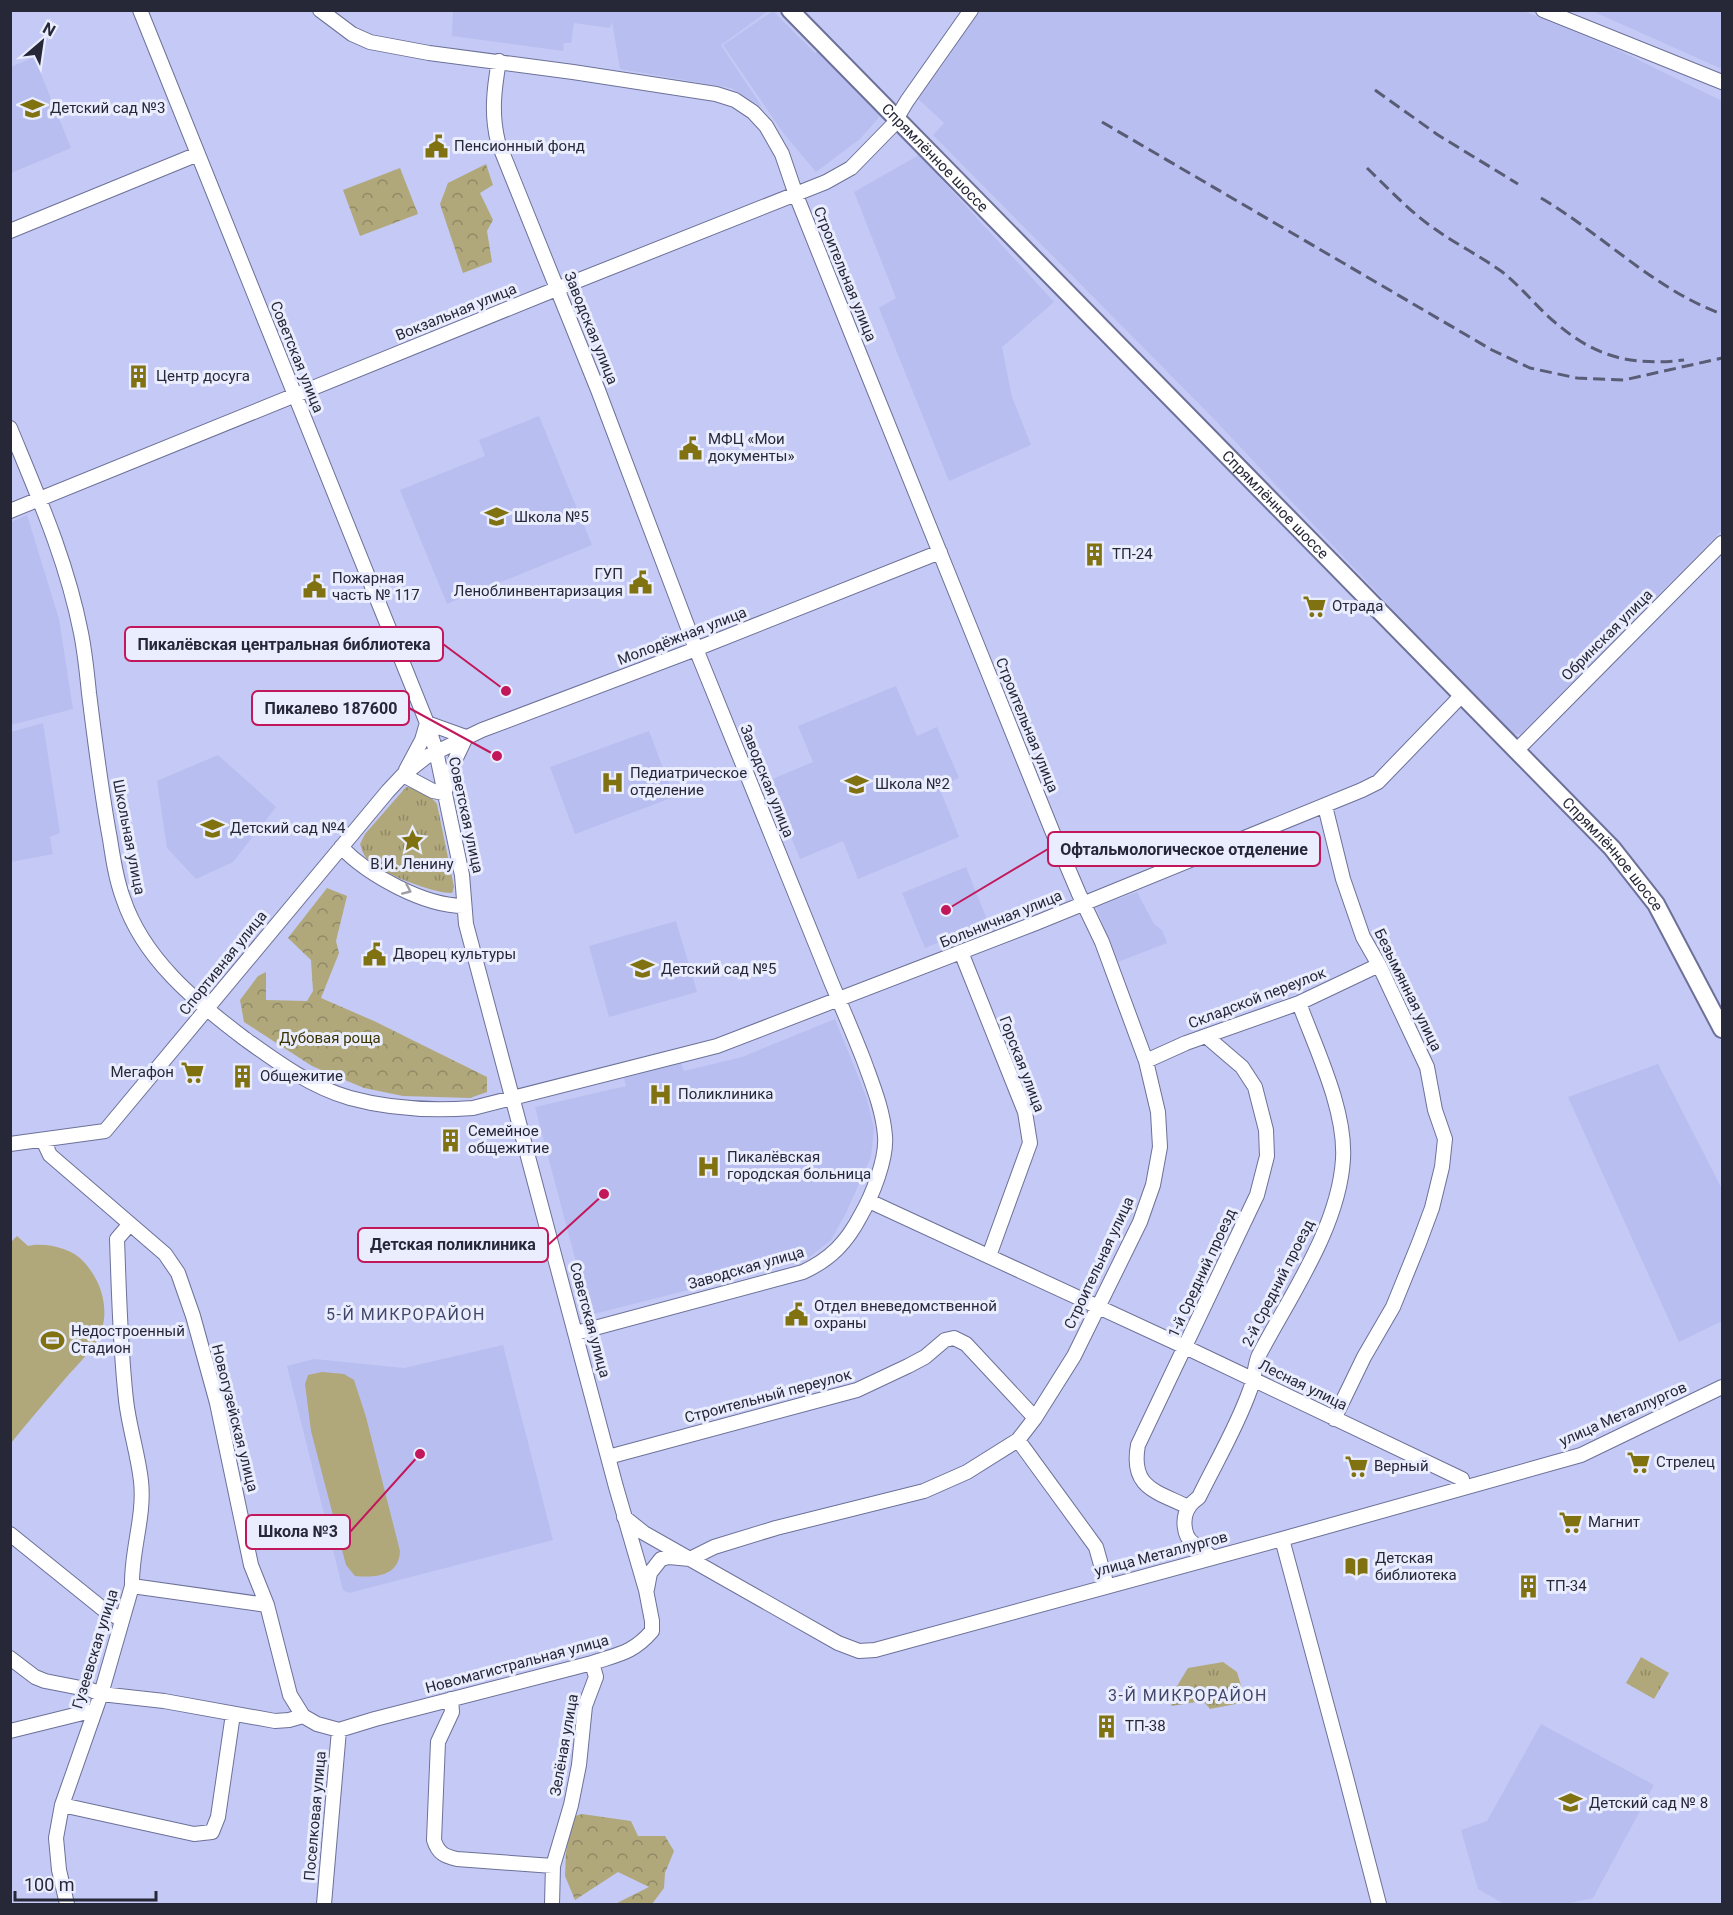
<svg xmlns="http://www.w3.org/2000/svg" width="1733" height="1915" font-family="Roboto,sans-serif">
  <defs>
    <pattern id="grass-tufts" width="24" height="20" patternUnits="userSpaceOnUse" patternTransform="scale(1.5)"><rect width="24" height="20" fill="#b0a87b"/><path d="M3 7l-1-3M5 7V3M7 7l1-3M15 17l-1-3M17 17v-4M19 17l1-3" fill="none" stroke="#8f8966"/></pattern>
    <pattern id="forest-crowns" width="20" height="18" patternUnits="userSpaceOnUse" patternTransform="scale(1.5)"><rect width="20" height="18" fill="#b0a87b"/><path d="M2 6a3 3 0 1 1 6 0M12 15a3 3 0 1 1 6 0" fill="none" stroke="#8f8966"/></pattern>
  </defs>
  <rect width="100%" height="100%" fill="#c4caf5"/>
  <path fill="#b8beef" d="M1521,10L1616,49L1722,101V530L1521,734H1510L1213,418L933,135L944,123L914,95L940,69L979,11Z
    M453,11H768L721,45L762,107L731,88L620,69L612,22L610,28L574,23L571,43H564L563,51L452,36Z
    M773,11L815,53L819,51L880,116L860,139L816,172L784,134L723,45Z
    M1592,11H1722V69Z
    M34,57L71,148L11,173V67Z
    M919,155L1054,302L1002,347L1012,397L1031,445L949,481L879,308L896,298L854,192Z
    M539,416L592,545L447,604L400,490L485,456L479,440Z
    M27,515L59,619L73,709L11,725V522Z
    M896,686L917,736L937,727L959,778L939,787L959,837L858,879L843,841L800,859L768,781L813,762L798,726Z
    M43,723L60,833L50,837L53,854L11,862V732Z
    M649,731L674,797L575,834L550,767Z
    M218,755L276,807L233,862L196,879L167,848L157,781Z
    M966,867L988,922L925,948L902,893Z
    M1137,892L1154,924L1162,930L1167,943L1118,962L1096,907Z
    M676,921L697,992L609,1017L589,946Z
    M835,1019L866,1096L874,1128L871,1157L845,1215L831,1240L811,1256L795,1263L590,1315L535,1107L626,1086L624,1078L681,1063L684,1071L742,1057Z
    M1658,1064L1722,1189V1321L1679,1342L1568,1097Z
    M503,1345L553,1540L349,1593L343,1590L287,1366L314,1359L404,1368Z
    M1541,1724L1654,1785L1593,1898L1566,1904H1504L1478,1889L1461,1830L1487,1821Z"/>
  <path fill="url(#grass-tufts)" d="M406,787C416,788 431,795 437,804L454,887L452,893C435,894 381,873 369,861C364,856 362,851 360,844L365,834Z
    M1641,1657L1669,1673L1654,1699L1626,1683Z
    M1223,1662L1237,1672L1246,1702L1210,1709L1203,1701L1171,1706L1177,1686L1188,1668Z"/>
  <path fill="url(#forest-crowns)" d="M486,164L493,185L480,193L493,220L487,231L492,262L463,273L440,204L448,183Z
    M400,168L418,214L360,236L343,190Z
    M327,888L347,896L336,941L339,953L321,998L374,1021L487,1077V1092L470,1098L403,1096L364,1088L312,1066L244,1022L240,1000L258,976L266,972V1000L307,1001L313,991L311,960L288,938Z
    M582,1814L631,1821L638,1836H665L674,1851L665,1873L664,1888L652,1904H615L649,1887L618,1872L575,1900L565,1876L566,1853L571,1817Z"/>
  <path fill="#b0a87b" d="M17,1236L28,1246C45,1242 71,1248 83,1261C100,1279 109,1305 102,1329C96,1348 77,1365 64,1380C46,1401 28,1422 11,1443L10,1243Z
    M322,1372L344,1374L354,1380L366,1417L400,1551C399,1576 376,1578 355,1576L346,1565L311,1431L305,1384L308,1375Z"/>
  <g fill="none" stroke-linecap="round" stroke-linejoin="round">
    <defs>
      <path id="minor" d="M320,10L352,34L370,42L429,53L573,72L716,94L735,100L753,112L766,126L782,154L796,195L852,335L1053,833L1079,894L1102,942L1146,1061L1158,1112L1160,1147L1153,1185L1140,1222L1074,1356L1035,1418L1018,1440L967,1472L924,1491L776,1528L714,1547L690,1559L669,1557L661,1559L650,1573L647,1589
        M1543,10L1722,82
        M499,61C494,89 491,114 498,142L598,390L696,649L832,984C843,1010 854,1035 864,1061C873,1086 883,1110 885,1136C887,1159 872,1196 861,1215C847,1242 831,1259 803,1272L576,1333
        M10,231L198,154
        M10,428C38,496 67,561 81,633C85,653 87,673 89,693C95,742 101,791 110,839C113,859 116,879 123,898C143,959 196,1002 245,1039C277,1062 311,1087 350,1098C390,1109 431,1111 473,1108L717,1046L1036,923L1362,790L1378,782L1461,696
        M10,511L544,294L826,182L851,168L892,126L907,101L971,10
        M427,723L466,737
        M1516,751L1722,543
        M406,770L422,740L427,723
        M403,775L433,791L444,793
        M445,791L456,758L466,737
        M1325,806L1343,879L1363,937L1379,965L1427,1067L1435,1110L1445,1139L1442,1167L1432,1208L1419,1243L1393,1307L1364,1357L1334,1419
        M341,847C368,875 424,906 464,906
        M961,952L1025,1112L1030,1143L989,1256
        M1146,1061L1186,1043L1299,1003L1379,965
        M43,1140L50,1155L165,1254L178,1273L193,1316L217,1403L251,1565L267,1605L290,1695L303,1716L317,1724L339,1730L375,1719L592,1663C619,1654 633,1653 652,1631V1621L646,1590L616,1487L466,924L462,875L436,751L427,723L140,10
        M10,1144L105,1131L388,791L403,775L426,757L482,730L696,649L940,552
        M869,1201L1185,1347L1462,1479
        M1018,1440L1096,1547L1107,1586
        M608,1457L857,1390L908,1366L925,1357L945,1340L954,1338L966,1344L1035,1418
        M1188,1507C1156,1491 1130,1488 1138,1445L1257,1195L1267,1156L1266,1130L1255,1087L1242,1067L1207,1037
        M624,1517L644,1533L838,1643L859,1651L875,1650L1282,1539L1581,1455L1722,1387
        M10,1534L103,1609L122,1620
        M1282,1539L1345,1773L1379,1904
        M1212,1558C1206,1551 1200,1548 1193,1543C1183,1536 1182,1517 1189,1507C1191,1503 1196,1500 1199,1497C1216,1462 1237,1427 1250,1390C1255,1379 1254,1366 1259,1355C1290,1296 1339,1227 1343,1159C1346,1110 1316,1049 1299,1003
        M132,1586L267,1605
        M10,1658L35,1677L45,1681L91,1690L101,1694L164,1701L275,1721L289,1720L303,1716
        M451,1699L452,1712L438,1742L434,1840C438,1853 444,1856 457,1859L553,1866
        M10,1731L95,1710
        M62,1805L194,1834L212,1832L218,1817L233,1714
        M67,1904L59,1870L56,1838L62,1805L101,1694L132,1586C131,1551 145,1516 141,1481C138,1454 129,1427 126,1400C120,1346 119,1292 117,1239L129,1225
        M324,1904L339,1730
        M552,1904L553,1866L571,1805L579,1765L585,1706L596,1677L592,1663"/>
      <g id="major">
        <path id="s1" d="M790,10L1612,848L1656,904L1722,1029"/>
      </g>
    </defs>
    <use href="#minor" stroke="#6d7198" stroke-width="16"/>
    <use href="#major" stroke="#6d7198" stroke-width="20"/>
    <use href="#minor" stroke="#fff" stroke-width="14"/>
    <use href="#major" stroke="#fff" stroke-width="16"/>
    <path stroke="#585c74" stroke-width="3" stroke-dasharray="12 6" stroke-linecap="butt" d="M1375,90L1438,135L1518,184
      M1102,122L1492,350L1530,368L1577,378L1624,380L1722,358
      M1367,168C1389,189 1410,212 1435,229C1456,244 1480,256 1501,271C1522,287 1537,308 1557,324C1597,358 1633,366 1684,360
      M1541,198C1602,234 1655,290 1722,314"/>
  </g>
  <defs><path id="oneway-chevron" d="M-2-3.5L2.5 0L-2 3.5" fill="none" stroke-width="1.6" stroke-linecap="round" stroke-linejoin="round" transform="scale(1.5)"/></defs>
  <use stroke="#9d9ea5" href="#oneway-chevron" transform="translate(407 890) rotate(24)"/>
  <defs>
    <symbol id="school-bare" viewBox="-9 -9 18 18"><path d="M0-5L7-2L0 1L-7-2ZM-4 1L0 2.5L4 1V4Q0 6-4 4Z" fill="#807111" stroke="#eaedfe" stroke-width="2.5" paint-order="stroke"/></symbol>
    <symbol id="civic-bare" viewBox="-9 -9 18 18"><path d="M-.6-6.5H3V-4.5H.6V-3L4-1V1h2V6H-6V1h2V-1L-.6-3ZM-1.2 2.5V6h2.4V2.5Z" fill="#807111" stroke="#eaedfe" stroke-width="2.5" paint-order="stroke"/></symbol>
    <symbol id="building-bare" viewBox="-9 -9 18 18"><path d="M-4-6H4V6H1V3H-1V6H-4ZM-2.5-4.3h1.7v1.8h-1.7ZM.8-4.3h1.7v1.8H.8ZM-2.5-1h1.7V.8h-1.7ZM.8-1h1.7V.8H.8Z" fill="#807111" stroke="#eaedfe" stroke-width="2.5" paint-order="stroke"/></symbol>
    <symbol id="supermarket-bare" viewBox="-9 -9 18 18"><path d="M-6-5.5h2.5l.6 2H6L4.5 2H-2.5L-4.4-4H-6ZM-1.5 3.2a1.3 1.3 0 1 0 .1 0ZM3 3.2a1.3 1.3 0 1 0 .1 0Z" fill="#807111" stroke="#eaedfe" stroke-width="2.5" paint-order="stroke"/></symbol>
    <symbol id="hospital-bare" viewBox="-9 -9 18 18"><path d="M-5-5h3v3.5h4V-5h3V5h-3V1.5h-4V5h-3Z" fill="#807111" stroke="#eaedfe" stroke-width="2.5" paint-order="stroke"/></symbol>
    <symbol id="sight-bare" viewBox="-9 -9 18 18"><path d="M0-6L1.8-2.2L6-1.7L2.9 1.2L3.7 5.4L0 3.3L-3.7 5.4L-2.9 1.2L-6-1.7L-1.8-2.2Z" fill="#807111" stroke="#eaedfe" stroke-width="2.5" paint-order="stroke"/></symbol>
    <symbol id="stadium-bare" viewBox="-9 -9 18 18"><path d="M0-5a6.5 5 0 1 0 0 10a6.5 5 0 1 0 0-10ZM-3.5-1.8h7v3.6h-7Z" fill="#807111" stroke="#eaedfe" stroke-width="2.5" paint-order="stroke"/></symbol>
    <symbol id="library-bare" viewBox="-9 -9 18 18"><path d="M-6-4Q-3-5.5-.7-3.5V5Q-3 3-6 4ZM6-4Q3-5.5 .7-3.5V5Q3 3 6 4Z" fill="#807111" stroke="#eaedfe" stroke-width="2.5" paint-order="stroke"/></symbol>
  </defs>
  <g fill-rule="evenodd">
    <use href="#school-bare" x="16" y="92" width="33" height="33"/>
    <use href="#civic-bare" x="420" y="130" width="33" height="33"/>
    <use href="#building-bare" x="122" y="360" width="33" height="33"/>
    <use href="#civic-bare" x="674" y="432" width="33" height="33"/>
    <use href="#school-bare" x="480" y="500" width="33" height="33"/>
    <use href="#building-bare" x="1078" y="538" width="33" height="33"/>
    <use href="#civic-bare" x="624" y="566" width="33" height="33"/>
    <use href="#civic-bare" x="298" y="570" width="33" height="33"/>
    <use href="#supermarket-bare" x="1298" y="590" width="33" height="33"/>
    <use href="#hospital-bare" x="596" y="766" width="33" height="33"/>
    <use href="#school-bare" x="840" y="768" width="33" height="33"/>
    <use href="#school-bare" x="196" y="812" width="33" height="33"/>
    <use href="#sight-bare" x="396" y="824" width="33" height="33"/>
    <use href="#civic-bare" x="358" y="938" width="33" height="33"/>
    <use href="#school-bare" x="626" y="952" width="33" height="33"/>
    <use href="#supermarket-bare" x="176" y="1056" width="33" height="33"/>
    <use href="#building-bare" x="226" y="1060" width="33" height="33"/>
    <use href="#hospital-bare" x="644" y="1078" width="33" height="33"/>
    <use href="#building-bare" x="434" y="1124" width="33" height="33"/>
    <use href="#hospital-bare" x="692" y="1150" width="33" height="33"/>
    <use href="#civic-bare" x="780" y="1298" width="33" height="33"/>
    <use href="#stadium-bare" x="36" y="1324" width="33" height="33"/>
    <use href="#supermarket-bare" x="1622" y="1446" width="33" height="33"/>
    <use href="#supermarket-bare" x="1340" y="1450" width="33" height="33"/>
    <use href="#supermarket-bare" x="1554" y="1506" width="33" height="33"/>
    <use href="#library-bare" x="1340" y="1550" width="33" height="33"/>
    <use href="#building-bare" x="1512" y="1570" width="33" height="33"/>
    <use href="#building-bare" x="1090" y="1710" width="33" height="33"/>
    <use href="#school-bare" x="1554" y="1786" width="33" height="33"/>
  </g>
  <g text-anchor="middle" stroke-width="6" stroke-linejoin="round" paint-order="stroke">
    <g font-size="15" fill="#262838" stroke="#eaedfe" text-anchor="start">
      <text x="50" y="113">Детский сад №3</text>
      <text x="454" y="151">Пенсионный фонд</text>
      <text x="156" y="381">Центр досуга</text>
      <text x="708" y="444">МФЦ «Мои<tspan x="708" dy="17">документы»</tspan></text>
      <text x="514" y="522">Школа №5</text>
      <text x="1112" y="559">ТП-24</text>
      <text x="623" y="579" text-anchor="end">ГУП<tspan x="623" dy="17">Леноблинвентаризация</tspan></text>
      <text x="332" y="583">Пожарная<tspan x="332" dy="17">часть № 117</tspan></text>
      <text x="1332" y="611">Отрада</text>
      <text x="630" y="778">Педиатрическое<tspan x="630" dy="17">отделение</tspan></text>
      <text x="875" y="789">Школа №2</text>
      <text x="230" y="833">Детский сад №4</text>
      <text x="412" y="869" text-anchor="middle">В.И. Ленину</text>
      <text x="393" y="959">Дворец культуры</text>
      <text x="661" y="974">Детский сад №5</text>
      <text x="174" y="1077" text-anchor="end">Мегафон</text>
      <text x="260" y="1081">Общежитие</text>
      <text x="678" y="1099">Поликлиника</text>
      <text x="468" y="1136">Семейное<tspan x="468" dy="17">общежитие</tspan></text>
      <text x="727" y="1162">Пикалёвская<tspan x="727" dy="17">городская больница</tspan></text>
      <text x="814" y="1311">Отдел вневедомственной<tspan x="814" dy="17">охраны</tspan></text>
      <text x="71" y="1336">Недостроенный<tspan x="71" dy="17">Стадион</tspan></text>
      <text x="1656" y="1467">Стрелец</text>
      <text x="1374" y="1471">Верный</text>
      <text x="1588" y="1527">Магнит</text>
      <text x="1375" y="1563">Детская<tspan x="1375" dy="17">библиотека</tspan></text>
      <text x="1546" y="1591">ТП-34</text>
      <text x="1125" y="1731">ТП-38</text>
      <text x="1589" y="1808">Детский сад № 8</text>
    </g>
    <g font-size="15" fill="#262838" stroke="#eaedfe">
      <text dy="5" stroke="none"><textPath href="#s1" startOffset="207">Спрямлённое шоссе</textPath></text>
      <text transform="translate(845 274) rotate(68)" y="5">Строительная улица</text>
      <text transform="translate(456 312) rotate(-22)" y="5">Вокзальная улица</text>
      <text transform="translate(591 328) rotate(68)" y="5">Заводская улица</text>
      <text transform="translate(297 357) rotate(68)" y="5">Советская улица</text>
      <text dy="5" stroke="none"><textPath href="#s1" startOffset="693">Спрямлённое шоссе</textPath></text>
      <text transform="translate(1607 635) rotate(-45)" y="5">Обринская улица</text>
      <text transform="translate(682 636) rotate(-21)" y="5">Молодёжная улица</text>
      <text transform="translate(1027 725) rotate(68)" y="5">Строительная улица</text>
      <text transform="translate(767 781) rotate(68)" y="5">Заводская улица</text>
      <text transform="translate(466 815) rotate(78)" y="5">Советская улица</text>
      <text transform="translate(129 837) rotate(79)" y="5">Школьная улица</text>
      <text dy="5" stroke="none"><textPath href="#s1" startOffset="1179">Спрямлённое шоссе</textPath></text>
      <text transform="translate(1001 919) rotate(-22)" y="5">Больничная улица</text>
      <text transform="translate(223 963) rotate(-51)" y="5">Спортивная улица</text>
      <text transform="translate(1408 990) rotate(64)" y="5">Безымянная улица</text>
      <text transform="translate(1257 998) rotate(-21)" y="5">Складской переулок</text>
      <text transform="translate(1022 1064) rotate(69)" y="5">Горская улица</text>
      <text transform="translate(1099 1263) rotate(-65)" y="5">Строительная улица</text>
      <text transform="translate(746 1268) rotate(-16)" y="5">Заводская улица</text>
      <text transform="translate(1202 1273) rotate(-65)" y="5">1-й Средний проезд</text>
      <text transform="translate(1278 1283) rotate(-63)" y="5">2-й Средний проезд</text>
      <text transform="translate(590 1320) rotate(75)" y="5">Советская улица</text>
      <text transform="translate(1303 1385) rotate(26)" y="5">Лесная улица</text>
      <text transform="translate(768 1396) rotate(-15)" y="5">Строительный переулок</text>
      <text transform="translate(1623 1414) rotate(-24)" y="5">улица Металлургов</text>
      <text transform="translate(235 1418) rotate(76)" y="5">Новогузейская улица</text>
      <text transform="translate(1161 1554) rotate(-15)" y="5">улица Металлургов</text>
      <text transform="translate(95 1649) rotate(-73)" y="5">Гузеевская улица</text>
      <text transform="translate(517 1664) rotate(-15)" y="5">Новомагистральная улица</text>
      <text transform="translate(564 1745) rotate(-80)" y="5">Зелёная улица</text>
      <text transform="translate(315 1816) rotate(-85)" y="5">Поселковая улица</text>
    </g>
    <g font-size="15" fill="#3b3300" stroke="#eaedfe">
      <text x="330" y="1043">Дубовая роща</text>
    </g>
    <g font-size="16" letter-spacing="1.5" fill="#42466a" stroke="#eaedfe">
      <text x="406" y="1320">5-Й МИКРОРАЙОН</text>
      <text x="1188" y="1701">3-Й МИКРОРАЙОН</text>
    </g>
  </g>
  <path fill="none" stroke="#c2185b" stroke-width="2" d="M506 691L443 644M497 756L409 708M946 910L1048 849M604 1194L548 1245M420 1454L350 1532"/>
  <g fill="#c2185b" stroke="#eaedfe" stroke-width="2">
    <circle cx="506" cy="691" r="6"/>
    <circle cx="497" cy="756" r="6"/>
    <circle cx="946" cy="910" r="6"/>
    <circle cx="604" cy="1194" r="6"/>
    <circle cx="420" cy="1454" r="6"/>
  </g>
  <g fill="#eaedfe" stroke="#c2185b" stroke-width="2">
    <rect x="125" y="627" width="318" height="34" rx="6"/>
    <rect x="252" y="691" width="157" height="34" rx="6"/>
    <rect x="1048" y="832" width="272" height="34" rx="6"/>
    <rect x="358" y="1228" width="190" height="34" rx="6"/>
    <rect x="246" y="1515" width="104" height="34" rx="6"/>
  </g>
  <g font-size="16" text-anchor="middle" font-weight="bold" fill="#262838">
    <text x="284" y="650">Пикалёвская центральная библиотека</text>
    <text x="331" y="714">Пикалево 187600</text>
    <text x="1184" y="855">Офтальмологическое отделение</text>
    <text x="453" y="1250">Детская поликлиника</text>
    <text x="298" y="1537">Школа №3</text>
  </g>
  <rect width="1733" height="1915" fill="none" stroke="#262838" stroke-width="24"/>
  <g transform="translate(42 42) rotate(29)" stroke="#eaedfe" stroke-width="4.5" paint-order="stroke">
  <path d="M0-4.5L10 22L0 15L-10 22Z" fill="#262838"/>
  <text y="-9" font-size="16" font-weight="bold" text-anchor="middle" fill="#262838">N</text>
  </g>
  <path d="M15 1891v9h141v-9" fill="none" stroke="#262838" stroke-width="3"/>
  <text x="24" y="1891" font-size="18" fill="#262838" stroke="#eaedfe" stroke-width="4.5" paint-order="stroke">100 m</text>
</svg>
